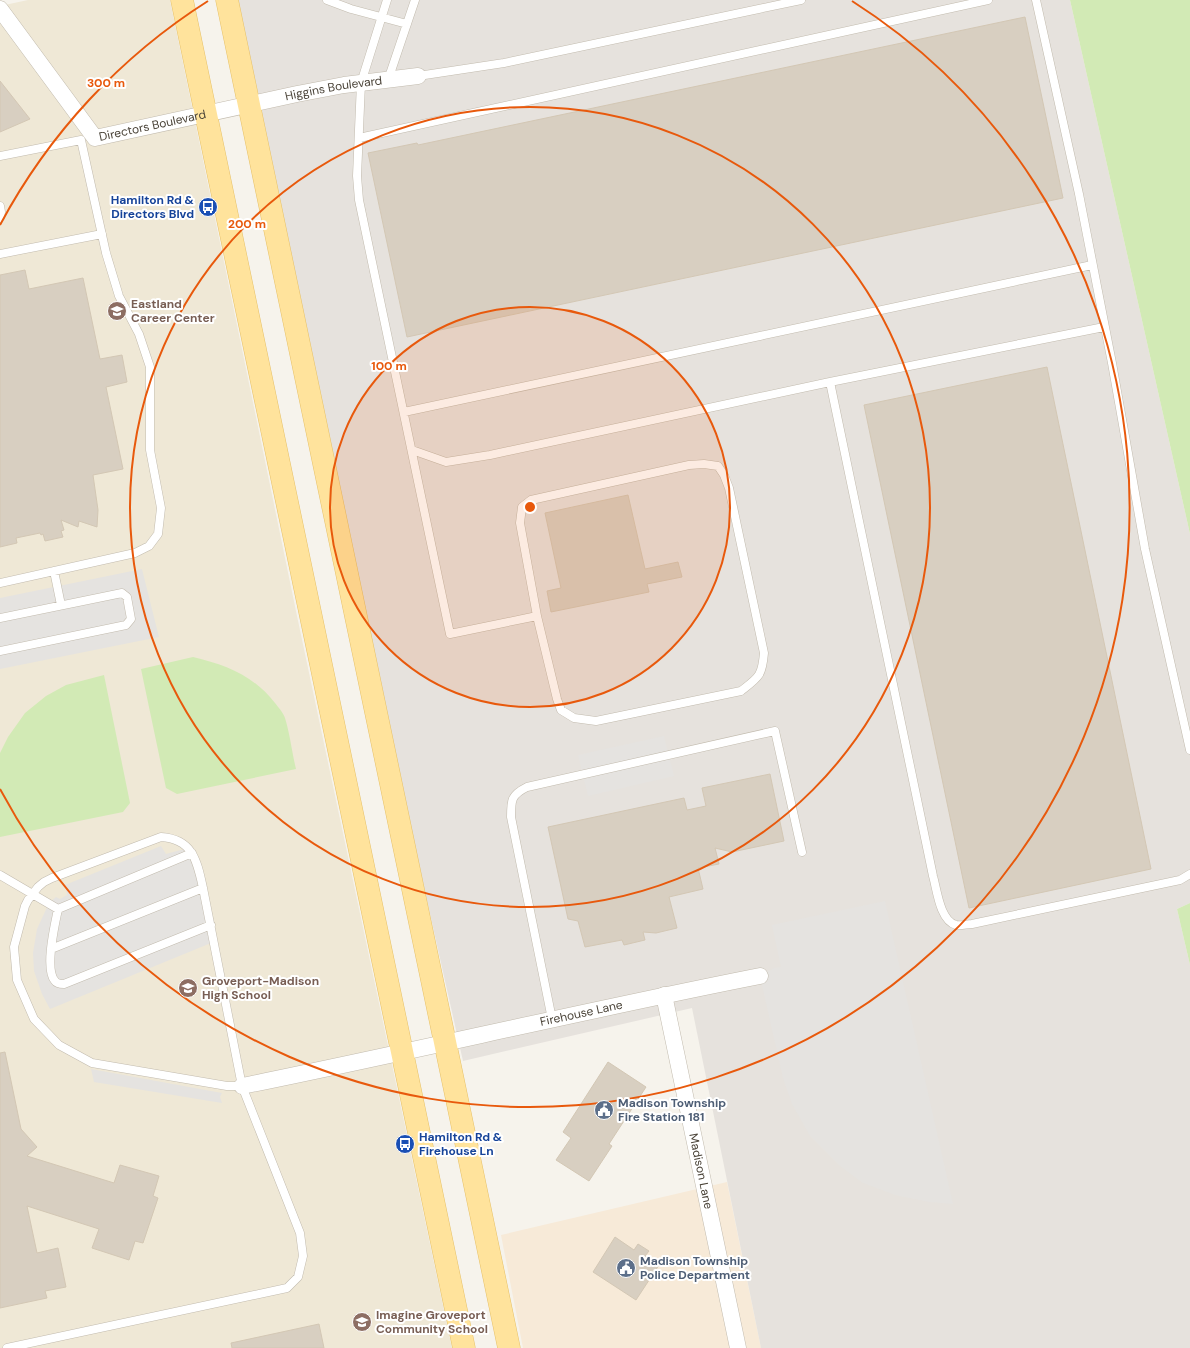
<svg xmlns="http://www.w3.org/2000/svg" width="1190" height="1348" font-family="'DM Sans',sans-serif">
  <rect width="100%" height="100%" fill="#f6f3ec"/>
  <path fill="#f7ead8" d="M727,1182L761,1348H523L501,1235Z"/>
  <path fill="#e6e2dd" d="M225,0H1070L1190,534V903L1177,909L1190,965V1348H761L692,1008L463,1061Z"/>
  <path fill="#efe8d6" d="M28,0H170L297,616L452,1348H0V6Z"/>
  <path fill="#d2eab5" d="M1070,0H1190V534Z
    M193,657C226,665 253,675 275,703C278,707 283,712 285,718C290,734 292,753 296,769L177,794L166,788L141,669Z
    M104,675L130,803L123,812L0,837V753L8,737L25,713L46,696L66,685Z
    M1190,903V965L1177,909Z"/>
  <path fill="#e5e3e0" d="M142,569L159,637L0,669V598Z
    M664,736L674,776L588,796L578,755Z
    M161,846L166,854L188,848L192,853L211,943L50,1009L42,994L34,971L33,953L37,929L49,903L56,897L60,899L67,895L65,885Z
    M885,901L894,942L953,1204L929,1202L895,1195L863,1183L839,1165L810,1136L792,1104L783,1078L760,976L774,968L781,967L772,925Z
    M91,1069L222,1093L220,1097L222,1103L94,1082Z"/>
  <path fill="#d8cfc1" stroke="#d3c7b4" d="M1025,17L1063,198L407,337L368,153L417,143L418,145Z
    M0,81L30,119L0,132Z
    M25,270L29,289L83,278L100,359L122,355L127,382L106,387L123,469L93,475L98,510L97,527L79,521L78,527L61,520L64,530L61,531L63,537L45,541L43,534L41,535L40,533L16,538L17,543L0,547V275Z
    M1047,367L1151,869L969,908L864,405Z
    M628,495L645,569L678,562L682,577L647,584L649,592L551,612L547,591L561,588L545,513Z
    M770,774L784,841L732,852L715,848L719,864L698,868L703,889L669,897L677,928L656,933L643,932L645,940L624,945L622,940L585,947L578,921L568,919L548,827L684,798L687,810L706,806L702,788Z
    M5,1052L21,1129L37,1147L27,1156L114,1183L120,1165L159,1176L153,1196L158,1198L143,1243L135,1241L129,1260L92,1248L99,1229L27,1206L37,1253L58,1248L66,1287L45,1291L47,1298L0,1308V1053Z
    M608,1062L646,1087L609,1144L612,1146L589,1181L556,1160L571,1138L563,1132Z
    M615,1237L634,1250L638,1244L649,1251L645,1256L659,1265L636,1300L593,1272Z
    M319,1324L324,1348H232L231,1343Z"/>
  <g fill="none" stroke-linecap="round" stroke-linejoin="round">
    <defs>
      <path id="lane" d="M327,0L351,9L407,24
        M387,0L361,83L357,176L359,200L450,634L537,616L520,523L522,507L531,500L689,465L704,464L718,466L724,475L729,488L764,653C762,676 759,677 741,691L596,721L574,718L561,710L557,699L537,616
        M1036,0L1079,194L1112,363L1145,549L1190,750
        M418,76L504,63L801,0
        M388,80L415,0
        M359,138L988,0
        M0,156L81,140L106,253L119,296L139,334L150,367V450L161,508L158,534L149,546L135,553L0,583
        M0,206L1,212L0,218
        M0,254L102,234
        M830,382L1104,327
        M404,412L1092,265
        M412,450L446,462L490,455L830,382L933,876C937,890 940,921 956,925C961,926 967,924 972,924L1180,880L1190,874
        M54,571L61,605
        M0,618L122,593L127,597L131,619L126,625L0,651
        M0,875L58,909L192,853
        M58,909C55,924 44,969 55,981C57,984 61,984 64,984L211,925
        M51,949L203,888
        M552,1019L511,817C511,800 511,795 527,787L775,731L802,852
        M7,1348L287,1288L298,1277L303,1256L300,1233L242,1086L203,888C197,861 193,839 161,837L52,878L44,882L38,887L28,900L25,906L14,947L17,980L34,1019L59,1045L92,1063L227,1086H242"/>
      <g id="street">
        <path id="s1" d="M0,9L95,138L297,94L344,85L418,76"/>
        <path id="s2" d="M664,995L738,1348"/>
        <path id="s3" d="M242,1086C415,1051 587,1010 760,976"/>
      </g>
      <path id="primary" d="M182,0L464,1348
        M227,0L509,1348"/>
    </defs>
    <use href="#lane" stroke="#c2bbae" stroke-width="9"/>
    <use href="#street" stroke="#c2bbae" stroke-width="17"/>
    <use href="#primary" stroke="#e6c16a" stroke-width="23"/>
    <use href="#lane" stroke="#fff" stroke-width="8"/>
    <use href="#street" stroke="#fff" stroke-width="16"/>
    <use href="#primary" stroke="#ffe39c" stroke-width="22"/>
  </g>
  <circle cx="530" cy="507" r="200" fill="#e8590c" fill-opacity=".12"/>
  <g fill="none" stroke="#e8590c" stroke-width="2">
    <circle cx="530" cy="507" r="200"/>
    <circle cx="530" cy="507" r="400"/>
    <path d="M0 225A600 600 0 0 1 208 1M852 1A600 600 0 1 1 0 789"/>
  </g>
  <defs>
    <symbol id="bus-disc" viewBox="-11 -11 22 22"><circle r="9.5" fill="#1a4fb4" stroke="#fff"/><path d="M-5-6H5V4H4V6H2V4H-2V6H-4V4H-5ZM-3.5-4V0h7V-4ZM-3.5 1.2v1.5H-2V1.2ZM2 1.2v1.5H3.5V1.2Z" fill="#fff"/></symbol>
    <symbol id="school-disc" viewBox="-11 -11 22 22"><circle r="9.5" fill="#8d6e63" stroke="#fff"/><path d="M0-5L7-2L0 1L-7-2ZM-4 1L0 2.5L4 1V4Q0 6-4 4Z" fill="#fff"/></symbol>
    <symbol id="civic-disc" viewBox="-11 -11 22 22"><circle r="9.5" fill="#5c6f8a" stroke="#fff"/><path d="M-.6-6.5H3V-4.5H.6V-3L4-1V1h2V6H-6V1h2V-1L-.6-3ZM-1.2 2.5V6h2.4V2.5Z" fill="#fff"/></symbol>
  </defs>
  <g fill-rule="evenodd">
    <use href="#bus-disc" x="197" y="196" width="22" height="22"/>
    <use href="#school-disc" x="106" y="300" width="22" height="22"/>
    <use href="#school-disc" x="177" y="977" width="22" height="22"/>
    <use href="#civic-disc" x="593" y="1099" width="22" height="22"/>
    <use href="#bus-disc" x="394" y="1133" width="22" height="22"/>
    <use href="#civic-disc" x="615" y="1257" width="22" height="22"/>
    <use href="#school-disc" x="351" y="1311" width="22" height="22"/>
  </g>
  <g text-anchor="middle" stroke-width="4" stroke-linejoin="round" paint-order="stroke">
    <g font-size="12" fill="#4b4439" stroke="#fff">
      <text dy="4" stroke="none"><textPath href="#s1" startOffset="404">Higgins Boulevard</textPath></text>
      <text dy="4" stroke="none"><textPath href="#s1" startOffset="219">Directors Boulevard</textPath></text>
      <text dy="4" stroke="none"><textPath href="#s3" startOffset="347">Firehouse Lane</textPath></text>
      <text dy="4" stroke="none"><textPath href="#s2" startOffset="180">Madison Lane</textPath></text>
    </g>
    <g font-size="12" font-weight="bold" fill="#164399" stroke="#fff" text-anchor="end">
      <text x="194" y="204">Hamilton Rd &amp;<tspan x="194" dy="14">Directors Blvd</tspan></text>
      <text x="419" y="1141" text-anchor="start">Hamilton Rd &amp;<tspan x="419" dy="14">Firehouse Ln</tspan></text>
    </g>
    <g font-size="12" font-weight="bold" fill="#785e54" stroke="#fff" text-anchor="start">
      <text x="131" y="308">Eastland<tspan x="131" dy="14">Career Center</tspan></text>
      <text x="202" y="985">Groveport-Madison<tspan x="202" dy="14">High School</tspan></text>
      <text x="376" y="1319">Imagine Groveport<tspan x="376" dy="14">Community School</tspan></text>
    </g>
    <g font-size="12" font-weight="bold" fill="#4e5e75" stroke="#fff" text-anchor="start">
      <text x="618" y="1107">Madison Township<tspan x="618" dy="14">Fire Station 181</tspan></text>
      <text x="640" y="1265">Madison Township<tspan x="640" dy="14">Police Department</tspan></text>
    </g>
  </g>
  <circle cx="530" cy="507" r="6" fill="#e8590c" stroke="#fff" stroke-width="2"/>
  <g font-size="12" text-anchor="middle" font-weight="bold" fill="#e8590c" stroke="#fff" stroke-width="4" stroke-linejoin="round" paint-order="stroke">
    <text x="106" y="87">300 m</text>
    <text x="247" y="228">200 m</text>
    <text x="389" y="370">100 m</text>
  </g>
</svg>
